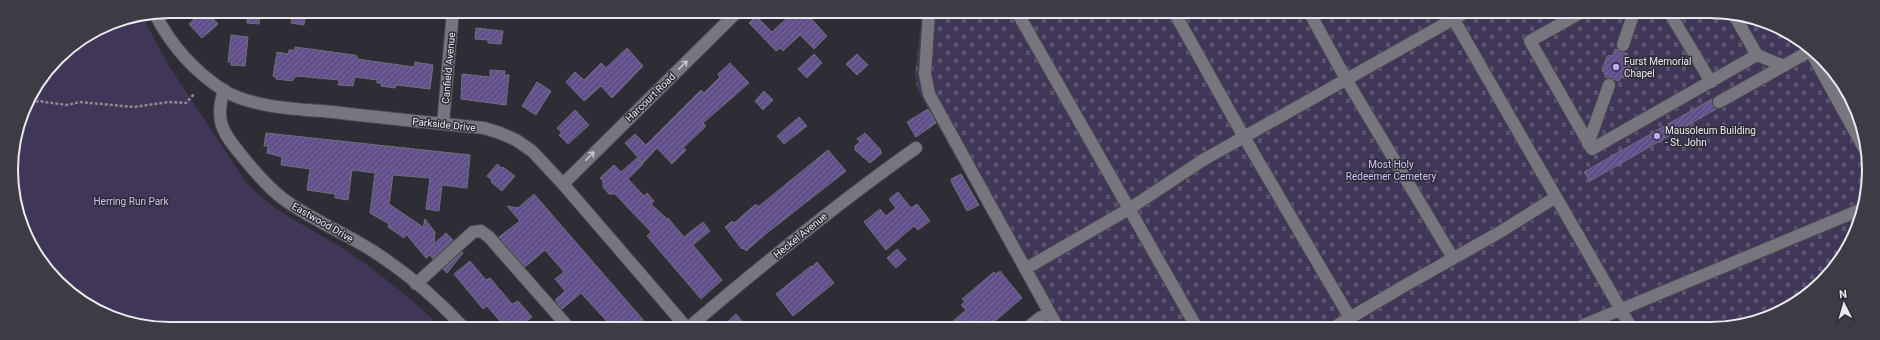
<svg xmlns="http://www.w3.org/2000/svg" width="1880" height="340" font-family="Roboto,sans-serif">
  <defs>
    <pattern id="cemetery-stones" width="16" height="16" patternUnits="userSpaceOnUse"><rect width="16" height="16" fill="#3f3658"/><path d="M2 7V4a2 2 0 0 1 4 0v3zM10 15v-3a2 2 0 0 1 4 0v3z" fill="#5b5370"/></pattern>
    <pattern id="building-hatch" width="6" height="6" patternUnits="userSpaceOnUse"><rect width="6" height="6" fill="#61508b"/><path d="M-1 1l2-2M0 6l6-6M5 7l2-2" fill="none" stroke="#78699c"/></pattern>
  </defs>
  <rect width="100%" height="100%" fill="#2e2c34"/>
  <path fill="url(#cemetery-stones)" d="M922,12H1731L1789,32L1836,73L1864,129L1868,191L1853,240L1822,283L1771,317L1721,329L1052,328L918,91L915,75Z"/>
  <path fill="#3f3658" d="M142,16L169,66L246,182C272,211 306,226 339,246C376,270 410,297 442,328H149L99,312L50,275L20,221L11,160L23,109L58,57L109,23Z"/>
  <path fill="url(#building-hatch)" stroke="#716f78" d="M203,11H206L218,24L202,38L189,24Z
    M248,11L260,12L259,24L247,23Z
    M292,11H306L304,25L291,23Z
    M782,12H805L827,36L814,49L800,35L783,51L780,48L776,51L749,23L756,16L772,32L788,17Z
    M476,28L503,31L501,44L488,43V40L475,39Z
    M231,35L248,37L245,66L231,65V62H228Z
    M295,47L354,55L357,56V59L414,67L415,62L433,65L430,89L396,85L395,88L381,86V83H377V80L355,77L353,86L338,85L339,80L296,76L292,81L276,79V77L273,76L277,52L288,54L289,50H295Z
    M627,48L643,66L612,98L601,86L584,101L566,82L575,72L584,80L601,63L606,68Z
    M1615,49L1628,54L1625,62L1631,64L1626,78L1621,77L1619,81L1605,77V74L1602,70L1607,56L1613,55Z
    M814,54L822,63L807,78L798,69Z
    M857,54L868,65L857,75L846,64Z
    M730,63L749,83L703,123L706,126L683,148L686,150L672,164L657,148L643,163L625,143L635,134L646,145L701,90L704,93L720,77L718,74Z
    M490,70L505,71L504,75H509L506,105L461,99L462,74L490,77Z
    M537,82L551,91L536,115L522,106Z
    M764,91L773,100L763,110L755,101Z
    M1712,99V105L1716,109L1590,181L1584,172Z
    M928,109L936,123L916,137L907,122Z
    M575,110L589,125L568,144L559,135L562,133L557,128Z
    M799,117L807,126L784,144L777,136Z
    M266,133L470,155L467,188L442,185L439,211L426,209L430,178L393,175L389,204L423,227L425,219L435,232L434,244L446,233L453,240L433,259L430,255L426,258L406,234L404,238L388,227L389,224L370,213L375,173L352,170L348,200L335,198V194L307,190L310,169L281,165L282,157L267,153L268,146H264Z
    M865,133L881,150L880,151L882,153L870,163L855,150V146L860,142L857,139Z
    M828,150L846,171L767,233L746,251L743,248L742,249L725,227L732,221L734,223L756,204L758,207Z
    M637,158L643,164L628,179L644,196L647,193L654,201L651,204L667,219L668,218L684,237L703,222L710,231L693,245L722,280L701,299L647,236L651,232L615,194H609L603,187V181L600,178L614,165L621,172Z
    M497,164L502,168L503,167L515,176L502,191L491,182L492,180L487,176Z
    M961,174L979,205L967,211L952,183L951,179Z
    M898,192L911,208L917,204L930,221L918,230L914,226L886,250L864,222L880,209L886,216L896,208L889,199Z
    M534,194L645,322L638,328H613L581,293L562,309L555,300L565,291L555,279L564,272L545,250L525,267L499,237L520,221L507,206L518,208Z
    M897,249L906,259L896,268L887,258Z
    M462,252L463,253L447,273L443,269Z
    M470,261L486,280L490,278L512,304L518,301L532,317L527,321L528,322L521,328H493L500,321L487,306L483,309L454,274Z
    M817,262L834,283L793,316L776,294L811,266L812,267Z
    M1000,271L1022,298L987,328H945L966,310L961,305L965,302L962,299L994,272L996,274Z
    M736,314L748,328H721Z"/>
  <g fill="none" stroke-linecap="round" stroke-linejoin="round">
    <defs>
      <path id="minor" d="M929,12L925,74L929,94L1058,328
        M1017,12L1197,328
        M1174,12L1244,137L1356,328
        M1309,12L1346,79L1453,258
        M1582,12L1530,41L1592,149L1757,55
        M1669,12L1711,82
        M1450,13L1632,329
        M1733,13L1757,55L1784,66
        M155,14C171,45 194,71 223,90C252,108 299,109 333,112C383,118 433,123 484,128L500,133L516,140L532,151L563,184L687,328
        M1623,45L1634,12
        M1810,50L1865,150
        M224,90C214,121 223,133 242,156C254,171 267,186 282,198C311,220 346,233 376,253C408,274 438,300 464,328
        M1719,102L1810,51
        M443,124L453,11
        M1588,144L1609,85
        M563,184L738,11
        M1025,269L1129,209L1203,160L1466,12
        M416,284L473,232L481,231L489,237L569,328
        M688,328C762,265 836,204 916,148
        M1027,328L1041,317
        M1333,328L1404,286L1500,232L1556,197
        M1574,329L1862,209"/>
    </defs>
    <use href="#minor" stroke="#49474e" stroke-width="14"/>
    <path stroke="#8c8a91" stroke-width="2.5" stroke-dasharray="3 2" stroke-linecap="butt" d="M35,91L38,101
      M23,110L38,101L67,105L80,102L134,107L169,102L186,103L194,94"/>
    <use href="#minor" stroke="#77757e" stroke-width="12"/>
  </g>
  <defs><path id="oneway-shaft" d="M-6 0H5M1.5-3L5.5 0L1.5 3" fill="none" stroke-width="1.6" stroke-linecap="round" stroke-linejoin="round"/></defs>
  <g stroke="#c8c6cd">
    <use href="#oneway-shaft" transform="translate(683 65) rotate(-44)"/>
    <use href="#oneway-shaft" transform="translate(590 156) rotate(-45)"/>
  </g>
  <g fill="#bda9f5" stroke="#2e2c34" stroke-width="1.5">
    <circle cx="1616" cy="67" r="4"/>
    <circle cx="1657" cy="136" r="4"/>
  </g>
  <g text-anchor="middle" stroke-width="3" stroke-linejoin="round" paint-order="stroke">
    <g font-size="10" fill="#eae9ef" stroke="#2e2c34" text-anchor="start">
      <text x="1624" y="65">Furst Memorial<tspan x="1624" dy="12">Chapel</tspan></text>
      <text x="1665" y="134">Mausoleum Building<tspan x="1665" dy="12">- St. John</tspan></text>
    </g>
    <g font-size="10" fill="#eae9ef" stroke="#2e2c34">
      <text transform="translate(448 68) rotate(-85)" y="4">Canfield Avenue</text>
      <text transform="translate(650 97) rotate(-44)" y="4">Harcourt Road</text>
      <text transform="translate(444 124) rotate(6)" y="4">Parkside Drive</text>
      <text transform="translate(323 222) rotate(30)" y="4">Eastwood Drive</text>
      <text transform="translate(800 235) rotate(-39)" y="4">Heckel Avenue</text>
    </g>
    <g font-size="10" fill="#cdc0f6" stroke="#2e2c34">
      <text x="1391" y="168">Most Holy<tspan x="1391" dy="12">Redeemer Cemetery</tspan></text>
      <text x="131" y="205">Herring Run Park</text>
    </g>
  </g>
  <path d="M0 0H1880V340H0ZM170 18H1710A152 152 0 0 1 1862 170V170A152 152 0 0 1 1710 322H170A152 152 0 0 1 18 170V170A152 152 0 0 1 170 18Z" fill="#3d3b43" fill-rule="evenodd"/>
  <path fill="none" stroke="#eae9ef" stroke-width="2" d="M170 18H1710A152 152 0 0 1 1862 170V170A152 152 0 0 1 1710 322H170A152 152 0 0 1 18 170V170A152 152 0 0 1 170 18Z"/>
  <g transform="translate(1844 304) rotate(355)" stroke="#2e2c34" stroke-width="3" paint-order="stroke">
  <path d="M0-3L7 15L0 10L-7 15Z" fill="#eae9ef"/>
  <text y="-6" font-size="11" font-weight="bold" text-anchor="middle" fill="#eae9ef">N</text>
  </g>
</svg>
